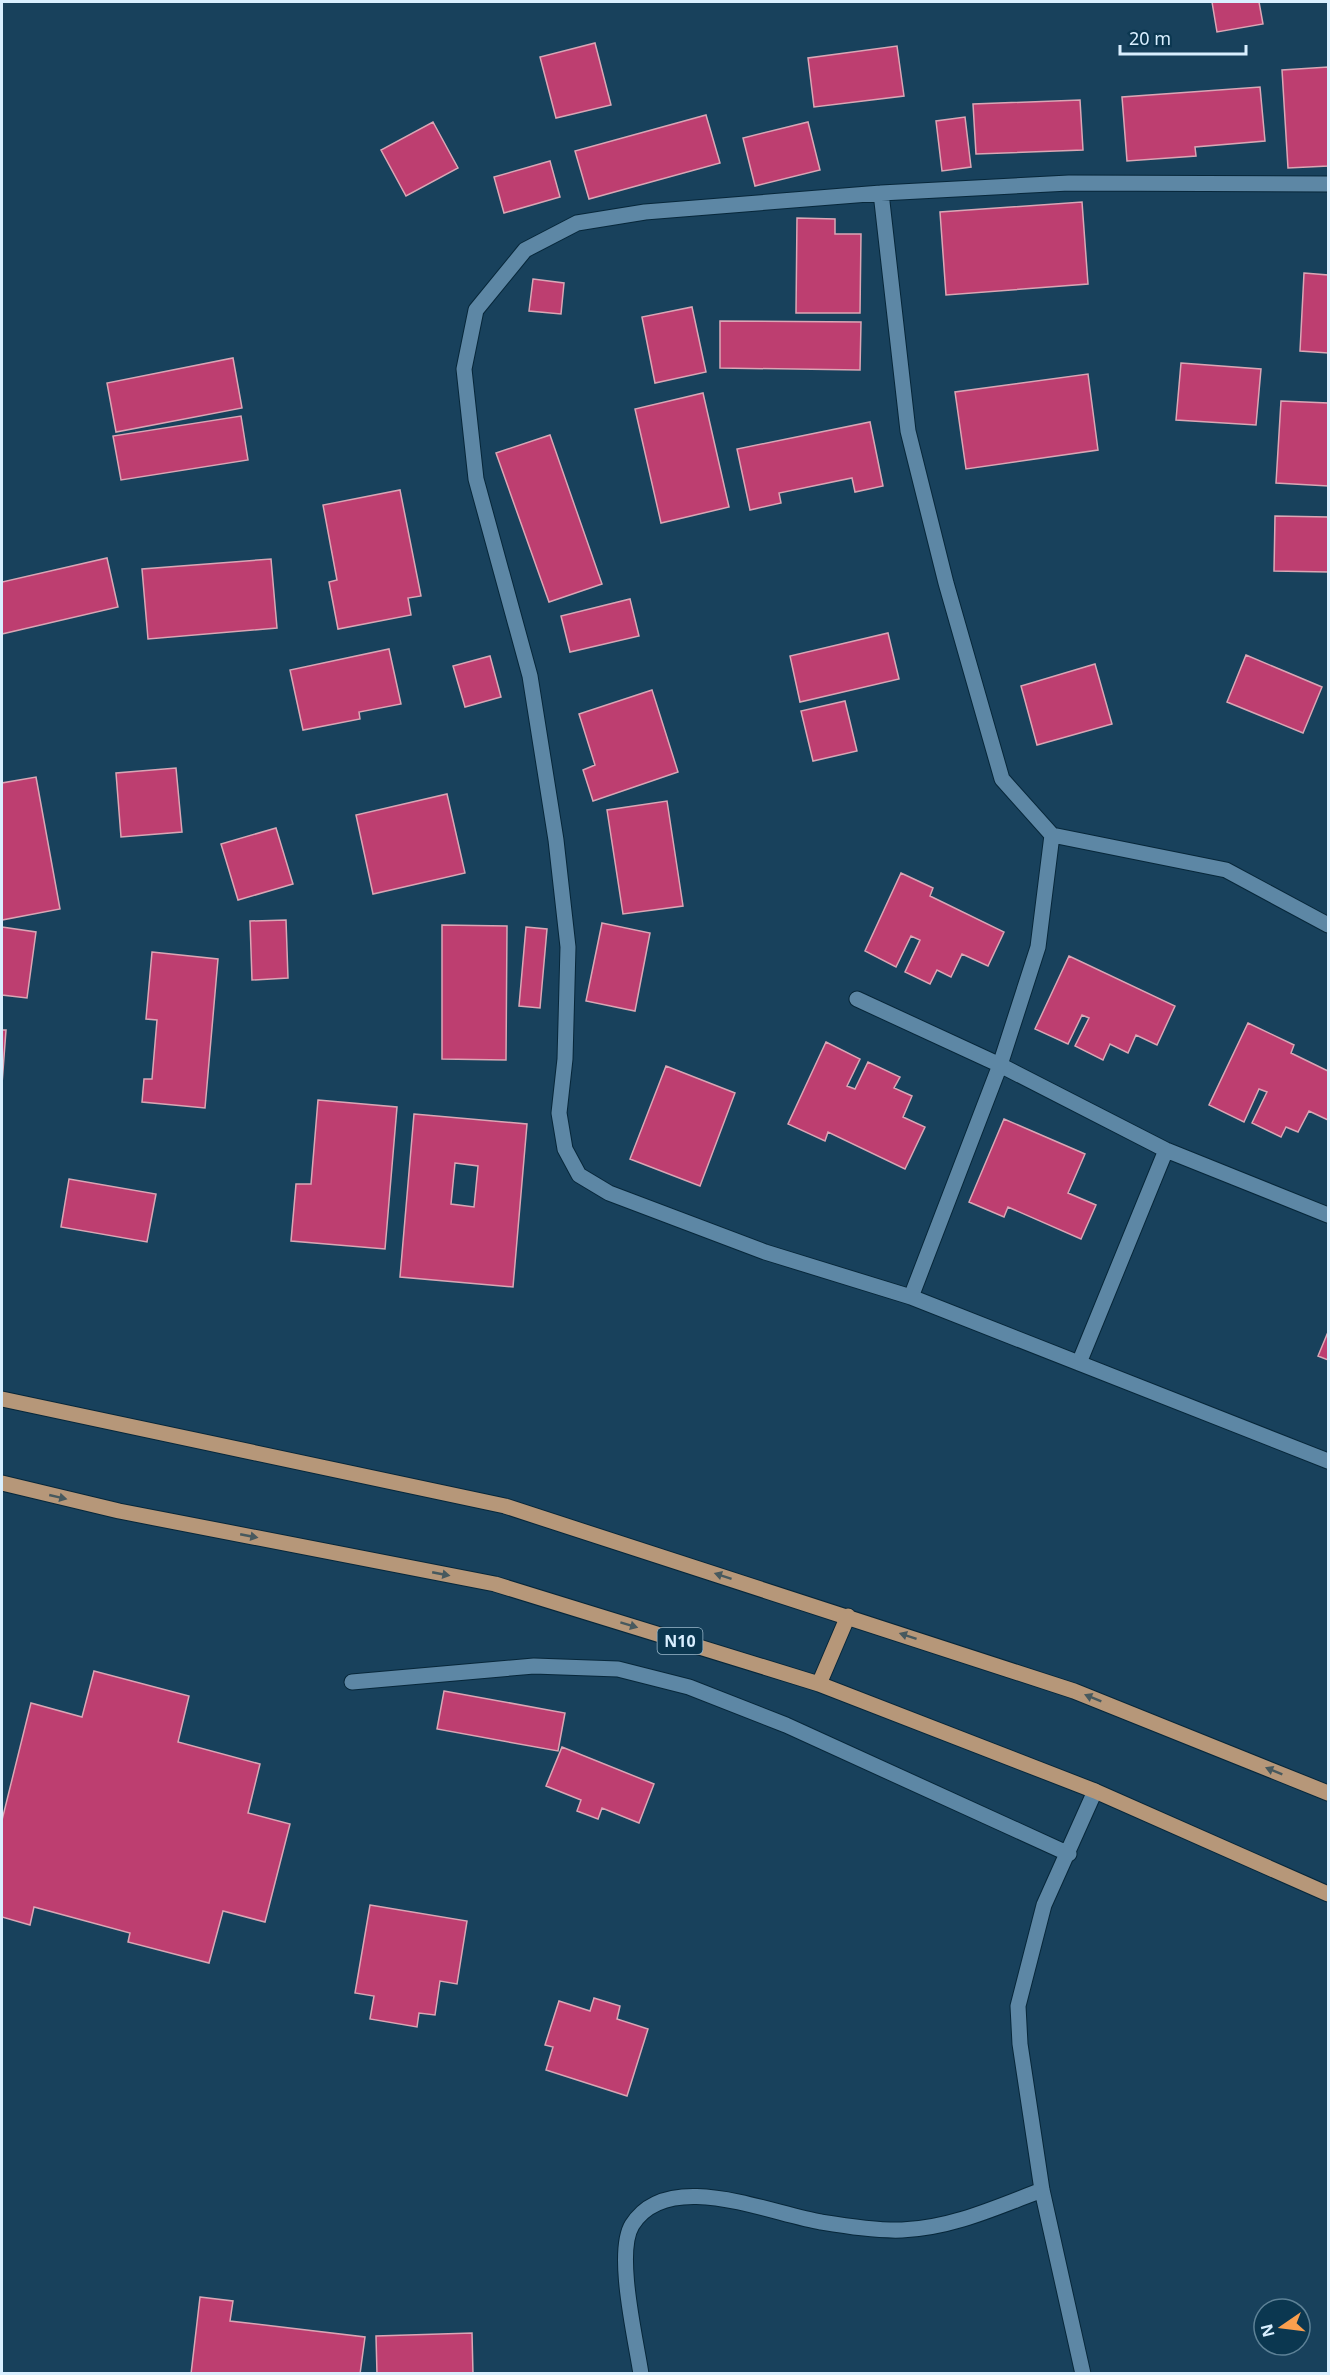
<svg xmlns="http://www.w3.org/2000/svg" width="1330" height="2375" font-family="'Noto Sans',sans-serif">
  <rect width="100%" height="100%" fill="#18415c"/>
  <path fill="#bd3e70" stroke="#daa6b5" stroke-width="1.5" fill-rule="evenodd" d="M1212,2H1259L1263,24L1217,32Z
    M595,43L611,105L556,118L540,57Z
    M897,46L904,96L814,107L808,58Z
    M1328,67V166L1288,168L1282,70Z
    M1260,87L1265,141L1195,147L1196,156L1127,161L1122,97Z
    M1080,100L1083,150L976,154L973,104Z
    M706,115L720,163L589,199L575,151Z
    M965,117L971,167L942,171L936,121Z
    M433,122L458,168L406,196L381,150Z
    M808,122L820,170L755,186L743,138Z
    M550,161L560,197L504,213L494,177Z
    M1082,202L1088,284L946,295L940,212Z
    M797,218L835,219V234H861L860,313H796Z
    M1304,273L1328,275V353L1300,351Z
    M533,279L564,283L561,314L529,311Z
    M692,307L706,372L655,383L642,317Z
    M720,321L861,322L860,370L720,368Z
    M233,358L242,408L116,432L107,383Z
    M1181,363L1261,369L1256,425L1176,420Z
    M1088,374L1098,450L966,469L955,392Z
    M703,393L729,507L661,523L635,409Z
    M1281,401L1328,403V486L1276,483Z
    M241,416L248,460L121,480L113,436Z
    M870,422L883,486L855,492L852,478L779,493L781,503L750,510L737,449Z
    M550,435L602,584L549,602L496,453Z
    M400,490L421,596L408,598L411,615L338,629L329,582L337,580L323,505Z
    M1275,516L1328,517V572L1274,571Z
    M107,558L118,607L2,634V582Z
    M271,559L277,628L148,639L142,569Z
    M630,599L639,636L570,652L561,616Z
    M888,633L899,679L800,702L790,656Z
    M389,649L401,704L359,712L360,719L303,730L290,670Z
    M1246,655L1322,687L1303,733L1227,702Z
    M490,656L501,697L465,707L453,666Z
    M1095,664L1112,724L1037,745L1021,686Z
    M652,690L678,772L593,801L583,770L595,765L579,714Z
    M845,701L857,751L813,761L801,711Z
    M176,768L182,832L121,837L116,773Z
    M36,777L60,909L2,920V783Z
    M447,794L465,873L373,894L356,815Z
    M667,801L683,906L623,914L607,810Z
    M276,828L293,884L238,900L221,844Z
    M901,873L933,888L930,896L1004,932L988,966L962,954L951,977L937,970L930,984L905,972L920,940L911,936L896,967L865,951Z
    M286,920L288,978L252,980L250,921Z
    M602,923L650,933L635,1011L586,1001Z
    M442,925L507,926L506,1060L442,1059Z
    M2,927L36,932L27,998L2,995Z
    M526,927L547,929L540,1008L519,1006Z
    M152,952L218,959L205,1108L142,1102L144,1079H152L157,1020L146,1019Z
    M1069,956L1175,1006L1157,1045L1136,1035L1128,1053L1110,1044L1103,1060L1075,1046L1089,1018L1082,1015L1068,1044L1035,1029Z
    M1248,1023L1294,1045L1291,1053L1328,1071V1120L1309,1111L1298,1132L1286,1127L1281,1137L1252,1123L1267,1092L1259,1089L1244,1122L1209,1105Z
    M2,1030H6L2,1084Z
    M826,1042L860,1059L847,1086L855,1089L868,1062L900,1077L894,1088L912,1096L903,1117L925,1127L905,1169L828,1132L825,1141L788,1124Z
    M666,1066L735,1093L700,1186L630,1159Z
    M318,1100L397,1107L385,1249L291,1241L296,1184H311Z
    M414,1114L527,1124L513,1287L400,1277ZM455,1163L478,1166L474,1207L451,1204Z
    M1004,1119L1085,1154L1068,1193L1096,1205L1081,1239L1008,1207L1004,1217L969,1202Z
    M69,1179L156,1194L147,1242L61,1227Z
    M1328,1332V1360L1318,1356Z
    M94,1671L189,1696L178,1742L260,1764L248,1813L290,1824L265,1922L223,1911L209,1963L128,1942L130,1933L34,1907L30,1925L2,1917V1820L31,1703L82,1717Z
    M444,1691L565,1713L558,1751L437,1729Z
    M562,1747L654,1784L639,1823L602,1808L598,1819L577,1811L581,1800L546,1786Z
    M370,1905L467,1921L457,1984L440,1981L435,2015L419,2013L417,2027L370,2019L374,1996L355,1993Z
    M594,1998L620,2006L617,2019L648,2029L627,2096L546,2070L553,2047L545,2045L559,2001L590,2011Z
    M200,2297L233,2301L230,2321L365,2337L360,2374H191Z
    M472,2333L473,2374H377L376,2336Z"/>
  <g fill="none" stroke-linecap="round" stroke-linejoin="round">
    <defs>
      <path id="street" d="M1328,184L1069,183L881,193L645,212L577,223L525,250L476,310L464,369L476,479L530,676L556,840L568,947L565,1059L559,1113L565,1149L579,1175L609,1193L765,1252L911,1297L1328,1461
        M881,193L908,431L946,583L1002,779L1052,835L1038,947L1000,1065L911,1297
        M1052,835L1226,870L1328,925
        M857,999L1000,1065L1166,1150L1328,1215
        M1079,1363L1166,1150
        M352,1682L534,1666L618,1669L689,1687L786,1725L1069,1854
        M641,2374C636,2340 615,2253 632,2225C668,2167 770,2214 821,2222C846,2226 877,2231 902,2230C952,2228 997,2207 1042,2190
        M1083,2374L1042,2190L1020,2044L1018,2006L1044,1905L1095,1791"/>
      <path id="primary" d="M2,1399L505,1506L1074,1691L1328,1793
        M2,1483L119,1511L495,1584L819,1684L1095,1791L1328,1894
        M819,1684L848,1616"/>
    </defs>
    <use href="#street" stroke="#07273a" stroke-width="17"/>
    <use href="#primary" stroke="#07273a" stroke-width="17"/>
    <use href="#street" stroke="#5d87a5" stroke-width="15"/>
    <use href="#primary" stroke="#b69779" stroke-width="15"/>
  </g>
  <defs><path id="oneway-solid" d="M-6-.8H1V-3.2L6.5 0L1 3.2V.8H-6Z" transform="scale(1.5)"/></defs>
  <g fill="#47595e">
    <use href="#oneway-solid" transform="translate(58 1497) rotate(13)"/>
    <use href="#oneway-solid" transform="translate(249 1536) rotate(11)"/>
    <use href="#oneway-solid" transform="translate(441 1574) rotate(11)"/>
    <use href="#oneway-solid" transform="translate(723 1576) rotate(-162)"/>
    <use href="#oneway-solid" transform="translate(629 1625) rotate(17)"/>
    <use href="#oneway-solid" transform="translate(908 1636) rotate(-162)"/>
    <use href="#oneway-solid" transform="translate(1093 1698) rotate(-158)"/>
    <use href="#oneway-solid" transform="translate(1274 1771) rotate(-158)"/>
  </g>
  <g text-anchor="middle" stroke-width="4.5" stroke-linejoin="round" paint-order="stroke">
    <rect fill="#0b3750" stroke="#9bb8ca" stroke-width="1.5" x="657.5" y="1628" width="45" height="26" rx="4.5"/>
    <g font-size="16" font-weight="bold" fill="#d9efff">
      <text x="680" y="1647">N10</text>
    </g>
  </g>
  <rect width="1330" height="2375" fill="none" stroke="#d9efff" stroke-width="6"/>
  <g transform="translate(1282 2327) rotate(256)"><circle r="28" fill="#0b3750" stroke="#5d8196" stroke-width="1.5"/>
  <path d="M0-4.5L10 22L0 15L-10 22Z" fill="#fa9f4e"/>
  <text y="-9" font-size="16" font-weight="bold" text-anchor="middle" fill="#d9efff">N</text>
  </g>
  <path d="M1120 45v9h126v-9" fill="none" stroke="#d9efff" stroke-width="3"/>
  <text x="1129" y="45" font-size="18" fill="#d9efff" stroke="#0b3750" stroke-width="4.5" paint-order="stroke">20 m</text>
</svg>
